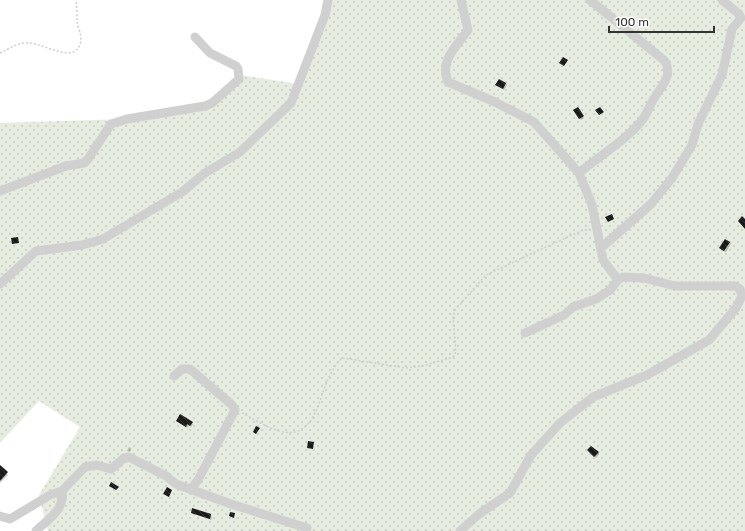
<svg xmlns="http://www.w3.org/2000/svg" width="745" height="531" font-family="Rubik,sans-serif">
  <defs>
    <pattern id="garden-dots" width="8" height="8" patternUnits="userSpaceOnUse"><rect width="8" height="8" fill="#e6ecdf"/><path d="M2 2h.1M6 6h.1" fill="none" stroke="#c6cbc0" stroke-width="1.8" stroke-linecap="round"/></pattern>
    <pattern id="building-back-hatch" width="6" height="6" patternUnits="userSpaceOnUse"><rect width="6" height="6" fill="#1a1a1a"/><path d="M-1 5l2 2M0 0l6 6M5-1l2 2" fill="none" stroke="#333"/></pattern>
  </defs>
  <rect width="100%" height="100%" fill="#fff"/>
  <path fill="url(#garden-dots)" d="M328,0H745V531H48L39,495L80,427L39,401L0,443V123L126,119L205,106L240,75L299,84Z"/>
  <path fill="#0003" d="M506,83L507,85L504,90L496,85Z
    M578,108L584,118L581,120L574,110Z
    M730,242L731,244L726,252L721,250L720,248Z
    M177,421L192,423L193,424L191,427L189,425L187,428Z
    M129,447L131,448L130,452L127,451Z
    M590,452L598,453L599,454L596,458Z
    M0,467L8,475L0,483Z
    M192,513L211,515L212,517L211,520Z"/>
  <path fill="url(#building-back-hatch)" d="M563,57L568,60L564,66L559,63Z
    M499,79L506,83L503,89L495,85Z
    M578,107L584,116L579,119L573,110Z
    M600,107L604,112L599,115L595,110Z
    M612,214L614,219L608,222L605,217Z
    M742,216L745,219V229L738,221Z
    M18,237L19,243L12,244L11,238Z
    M725,239L730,242L724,251L719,248Z
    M180,414L193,422L190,426L187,424L186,427L176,421Z
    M256,426L260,428L256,434L253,432Z
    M308,441L314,442L313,449L307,448Z
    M591,446L599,452L594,457L587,450Z
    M0,465L8,472L0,481Z
    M111,482L119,487L116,490L109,486Z
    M167,487L172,490L169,497L163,494Z
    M192,508L211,514L210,519L191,513Z
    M230,512L235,513L234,518L229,516Z"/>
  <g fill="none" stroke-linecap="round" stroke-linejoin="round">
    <path stroke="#cdcdcd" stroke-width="1.5" stroke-dasharray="2 2" stroke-linecap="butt" d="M0,53C9,49 18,42 29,43C44,43 77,67 81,40C81,34 78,27 77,22C77,15 77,7 76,0
      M242,413C266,425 296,449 314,415C321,402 323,388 330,375C334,369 337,361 343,358L406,368L422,366L453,357L456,352L453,317L455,310L486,275L548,246L581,231L590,229"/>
    <path stroke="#d0d0d0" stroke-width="9" d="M461,0L468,30C456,47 439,61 448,82L495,102L534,122L579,173L592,205L603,260L618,280
      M579,173C600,155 626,141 643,119C648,112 650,104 655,97C662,85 673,76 665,61L590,0
      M0,191L66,166L84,163L88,159L111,124L127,119L205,106L212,103L239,79L238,69L236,66L210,53L195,37
      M601,248L651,204L672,178L692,145L698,124L722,75L732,29L741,18L739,14L722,0
      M0,284L36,251L82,245L103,239L182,192L205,173L240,152L291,103L325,15L328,0
      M174,376L182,369H190L231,404L235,410L198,480L191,489
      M62,491L85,467L96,465L111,469L124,458L129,457L166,476L176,484L231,504L307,528
      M0,516L10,519L50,495L62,491C65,510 48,519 36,531
      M460,531L479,514L510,493L531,455L560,423L593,397L647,375L709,340L736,308L742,296L740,289L735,286H675L644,278L623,277L618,280L610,290L596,299L573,307L564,315L525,333"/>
  </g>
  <path d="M609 26v6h105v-6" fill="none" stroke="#333333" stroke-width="2"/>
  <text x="615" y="26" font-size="12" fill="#333333" stroke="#ffffff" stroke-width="3" paint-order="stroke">100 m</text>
</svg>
